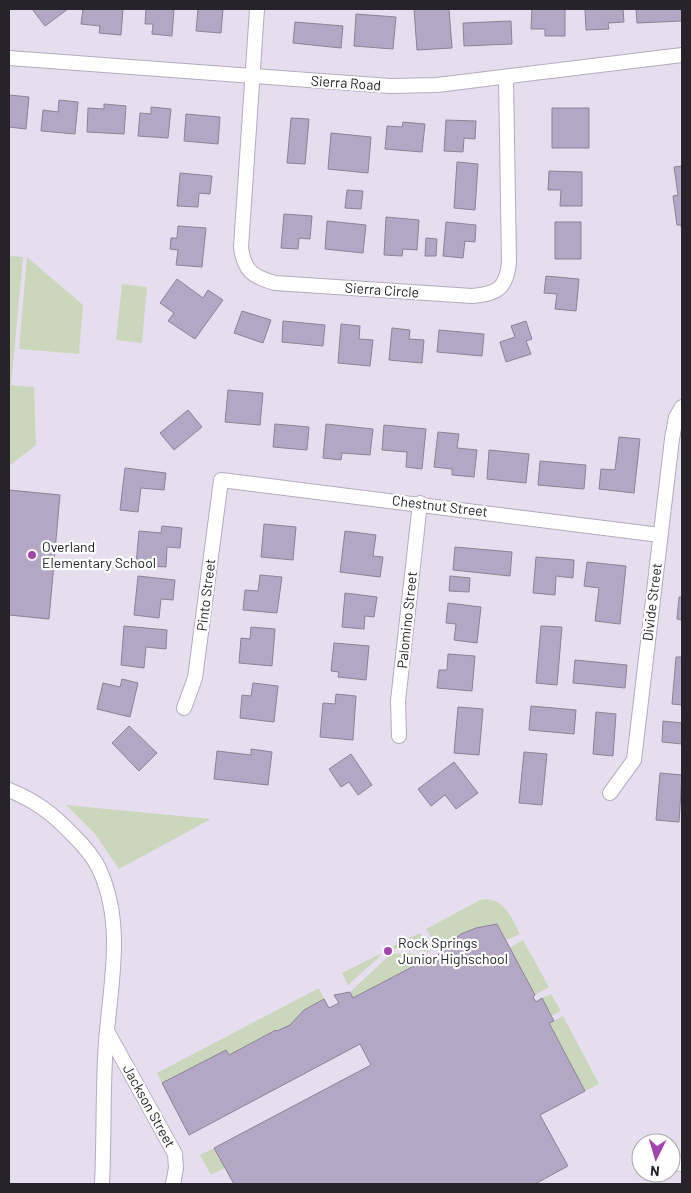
<svg xmlns="http://www.w3.org/2000/svg" width="691" height="1193" font-family="Barlow,sans-serif">
  <rect width="100%" height="100%" fill="#e6deef"/>
  <path fill="#cbd7bc" d="M9,256L23,257L11,385L34,387L36,445L9,466Z
    M27,257L83,305L79,354L19,349Z
    M122,284L147,287L142,343L116,340Z
    M66,805L211,819L119,869L95,834Z
    M486,899C507,901 511,918 520,934L506,940L497,924C474,927 455,935 440,953L426,929L480,900Z
    M420,933L430,952L401,948L390,950L389,948Z
    M523,940L549,987L535,995L509,948Z
    M407,953L431,957L353,998L350,992L391,954Z
    M380,954V956L348,985L342,973Z
    M319,988L324,999L304,1010L290,1025L277,1031L276,1030L229,1055L226,1050L162,1083L157,1073Z
    M551,994L561,1011L551,1016L542,998Z
    M563,1016L599,1084L585,1091L549,1023Z
    M214,1148L225,1168L211,1175L200,1155Z"/>
  <path fill="#b4a6c5" stroke="#8a8393" d="M32,9H68L45,26Z
    M83,9H123L121,35L99,33L100,26L81,24Z
    M146,9H174L172,36L152,34L153,24H145Z
    M198,9H223L221,33L196,31Z
    M414,9H449L452,48L417,50Z
    M532,9H565V36H545V29H531Z
    M585,9H623L624,22L608,23L609,29L586,30Z
    M636,9H682V21L637,23Z
    M356,14L396,17L393,49L354,46Z
    M511,21L512,44L464,46L463,23Z
    M295,22L343,26L341,48L293,43Z
    M9,95L29,97L26,129L9,127Z
    M59,100L78,102L75,134L41,131L43,110L58,112Z
    M104,104L126,106L124,134L87,132L88,108L104,109Z
    M151,107L171,109L168,138L138,136L140,113L151,114Z
    M552,108H589V148H552Z
    M186,114L220,117L218,144L184,141Z
    M291,118L309,119L305,164L287,163Z
    M446,120L476,121L475,139L464,138L463,152L444,151Z
    M403,122L425,124L422,152L385,149L387,126L402,127Z
    M331,133L371,137L368,173L328,169Z
    M457,162L478,164L475,210L454,208Z
    M682,166V232L681,225H677L673,196L678,195L674,167Z
    M549,171L582,172V206H560L561,190H548Z
    M180,173L212,176L210,194L199,193L198,207L177,206Z
    M347,190L363,191L361,209L345,208Z
    M284,214L312,216L310,239L299,238L298,249L281,248Z
    M386,217L419,220L417,250L403,249L402,256L384,255Z
    M327,221L366,225L363,253L325,249Z
    M446,222L476,225L475,242L465,241L463,258L443,256Z
    M555,222H581V259H555Z
    M178,226L206,228L202,267L176,265L178,250L170,249L171,238H177Z
    M426,238L437,239L436,256H425Z
    M546,276L579,279L576,311L555,309L557,294L544,293Z
    M177,279L203,298L208,290L223,300L195,339L168,321L174,313L160,303Z
    M242,311L271,320L263,343L234,333Z
    M283,321L325,325L323,346L282,342Z
    M526,321L532,339L526,341L531,354L506,362L500,342L515,337L511,326Z
    M341,324L360,326L359,339L373,340L370,366L338,363Z
    M392,328L410,330L409,339L424,340L422,363L389,360Z
    M439,330L484,334L482,356L437,352Z
    M228,390L263,393L260,425L225,422Z
    M188,410L202,427L174,450L160,433Z
    M275,424L309,427L307,450L273,447Z
    M326,424L373,429L370,455L342,453L341,460L323,458Z
    M384,425L426,429L422,469L406,467L407,452L382,450Z
    M438,432L459,434L457,448L477,450L474,477L452,475V469L434,467Z
    M619,437L640,439L634,493L599,489L601,469L615,470Z
    M489,450L529,454L526,483L487,479Z
    M540,461L586,465L584,489L538,485Z
    M125,468L166,473L164,490L141,488L138,512L120,510Z
    M9,490L60,495L49,619L9,615Z
    M264,524L296,527L293,560L261,557Z
    M162,526L182,528L180,548L167,547L166,567L136,565L139,531L161,533Z
    M345,531L376,535L373,556L383,557L380,577L340,572Z
    M455,547L512,552L510,576L453,570Z
    M536,557L574,560L573,578L556,576L555,595L533,593Z
    M587,562L626,566L620,624L595,621L599,588L584,586Z
    M260,575L282,577L277,613L243,610L245,590L258,591Z
    M138,576L175,580L173,600L161,599L159,618L134,615Z
    M450,576L470,578L469,592L449,591Z
    M345,593L377,597L374,617L365,616L364,629L342,627Z
    M679,597H682V620L677,619Z
    M448,603L481,607L477,643L454,640L456,624L446,623Z
    M124,626L167,630L166,649L146,647L144,668L121,665Z
    M541,626L562,627L557,685L536,683Z
    M251,627L275,629L272,666L239,663L241,638L250,639Z
    M334,643L369,646L366,680L338,677L339,672L331,671Z
    M448,654L475,656L472,691L437,688L439,670H447Z
    M676,657H682V705L672,704Z
    M575,660L627,665L625,688L573,683Z
    M122,679L138,683L130,717L97,709L103,683L120,687Z
    M253,683L278,686L274,722L240,718L242,695L251,696Z
    M336,694L356,696L353,740L320,737L323,703L335,704Z
    M531,706L576,710L574,734L529,730Z
    M458,707L483,709L479,755L454,753Z
    M596,712L616,714L613,756L593,754Z
    M663,721L682,723V744L662,742Z
    M129,726L157,753L139,771L112,743Z
    M251,749L272,752L268,785L214,779L217,751L251,755Z
    M524,752L547,754L542,805L519,803Z
    M351,754L372,785L358,795L349,782L341,787L329,769Z
    M454,762L478,793L456,809L445,795L431,806L418,789Z
    M660,773L682,775L679,822L656,820Z
    M497,924L535,995L533,997L536,1002L542,998L554,1021L549,1023L585,1091L540,1115L568,1166L535,1184H234L214,1148L371,1065L360,1044L189,1135L162,1083L226,1050L229,1055L276,1030L277,1031L290,1025L304,1010L324,999L329,1008L339,1003L334,995L350,992L353,998L431,957L432,961L438,958L437,956L444,948L461,934L476,928Z"/>
  <g fill="none" stroke-linecap="round" stroke-linejoin="round">
    <defs>
      <path id="minor" d="M257,9L241,247C244,271 253,277 275,283L472,296C497,294 506,289 509,263L506,77
        M9,58L390,86L437,85L682,55
        M184,708L195,678L221,480L660,535
        M399,736L398,701L420,503
        M9,790C36,801 53,814 73,835C83,845 95,859 100,871C127,931 107,997 105,1059C103,1101 104,1142 102,1184
        M610,793L634,760L672,439L676,417L682,407
        M107,1031L175,1154L176,1168L173,1184
        M671,1162L682,1164"/>
    </defs>
    <use href="#minor" stroke="#b3acbc" stroke-width="16"/>
    <use href="#minor" stroke="#fff" stroke-width="14"/>
  </g>
  <g fill="#a144ad" stroke="#fff" stroke-width="2">
    <circle cx="32" cy="555" r="5"/>
    <circle cx="388" cy="951" r="5"/>
  </g>
  <g text-anchor="middle" stroke-width="4.5" stroke-linejoin="round" paint-order="stroke">
    <g font-size="14" fill="#26242a" stroke="#fff">
      <text transform="translate(346 83) rotate(4)" y="5">Sierra Road</text>
      <text transform="translate(382 290) rotate(4)" y="5">Sierra Circle</text>
      <text transform="translate(440 506) rotate(7)" y="5">Chestnut Street</text>
      <text transform="translate(206 595) rotate(-83)" y="5">Pinto Street</text>
      <text transform="translate(652 602) rotate(-83)" y="5">Divide Street</text>
      <text transform="translate(407 620) rotate(-84)" y="5">Palomino Street</text>
      <text transform="translate(149 1106) rotate(61)" y="5">Jackson Street</text>
    </g>
    <g font-size="14" fill="#26242a" stroke="#fff" text-anchor="start">
      <text x="42" y="552">Overland<tspan x="42" dy="16">Elementary School</tspan></text>
      <text x="398" y="948">Rock Springs<tspan x="398" dy="16">Junior Highschool</tspan></text>
    </g>
  </g>
  <rect width="691" height="1193" fill="none" stroke="#26242a" stroke-width="20"/>
  <g transform="translate(656 1158) rotate(185)"><circle r="24" fill="#ffffff" stroke="#a8a7aa"/>
  <path d="M0-4L9 19L0 12L-9 19Z" fill="#a144ad"/>
  <text y="-8" font-size="14" font-weight="bold" text-anchor="middle" fill="#26242a">N</text>
  </g>
</svg>
